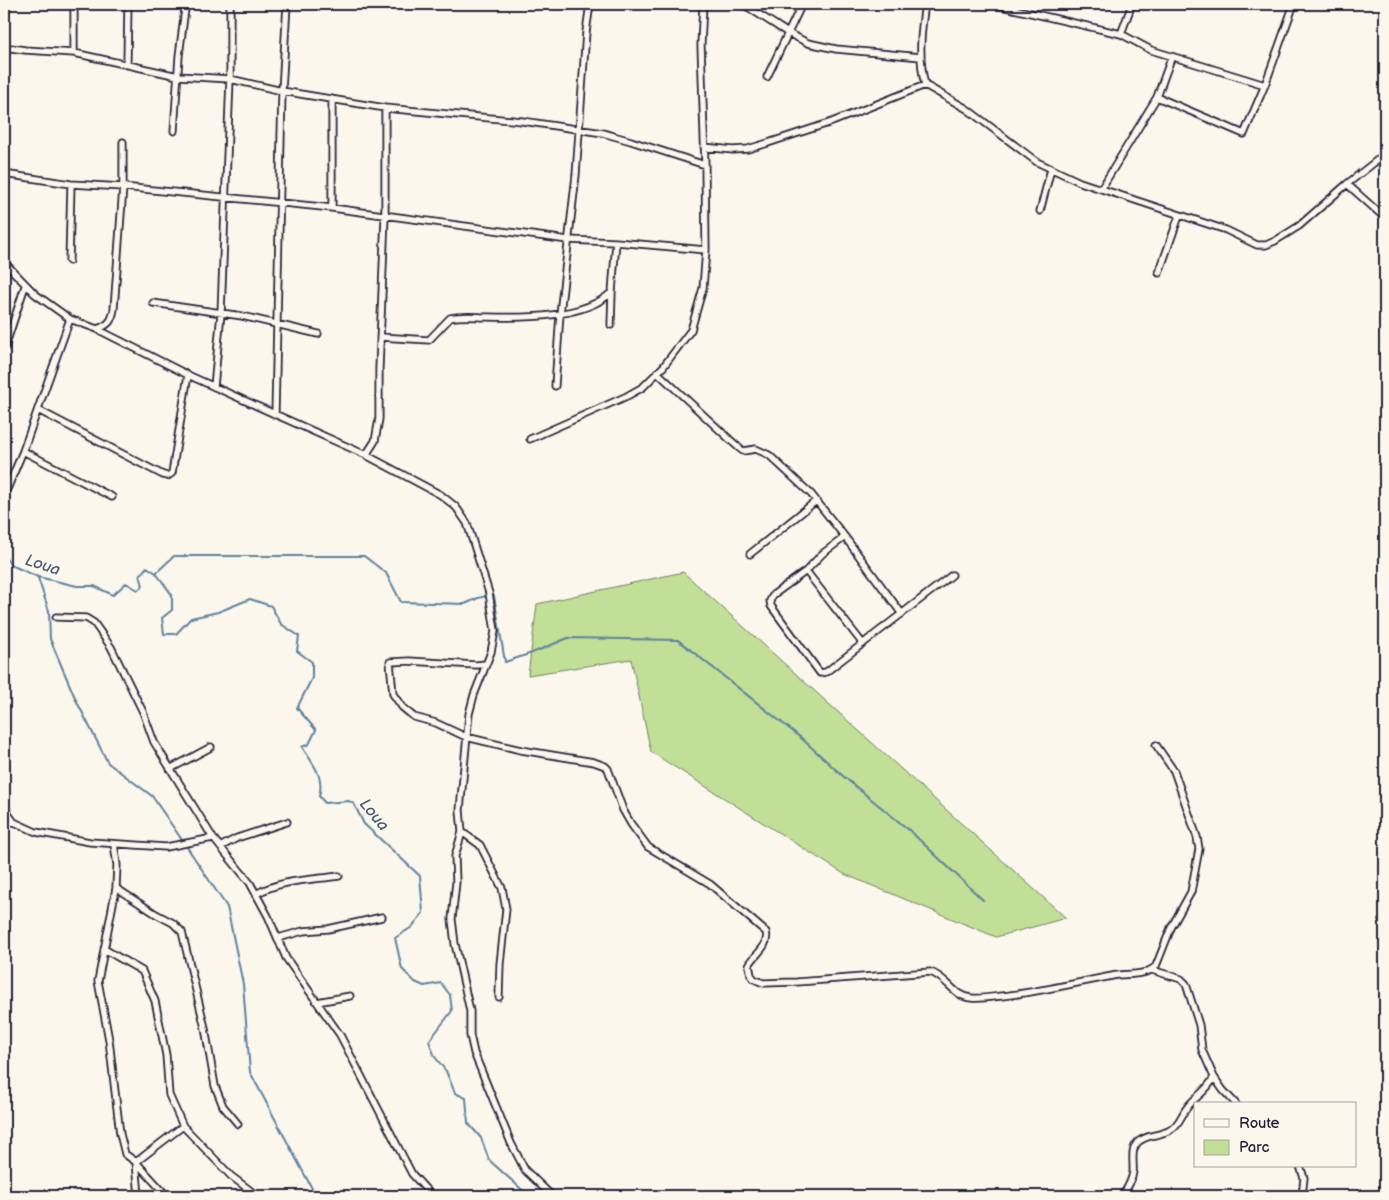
<svg xmlns="http://www.w3.org/2000/svg" width="1389" height="1200" font-family="'Balsamiq Sans',sans-serif">
  <rect width="100%" height="100%" fill="#fbf7ec"/>
  <filter id="ink" filterUnits="userSpaceOnUse"><feTurbulence type="fractalNoise" baseFrequency=".02" numOctaves="2"/><feDisplacementMap in="SourceGraphic" scale="10" xChannelSelector="R" yChannelSelector="G"/><feConvolveMatrix kernelMatrix="1 2 1 2 8 2 1 2 1" color-interpolation-filters="sRGB"/></filter>
  <g filter="url(#ink)">
    <path fill="#c1df96" stroke="#728068" d="M683,572L1066,918L996,937L844,874L651,752L631,659L528,675L537,604Z"/>
    <g fill="none" stroke-linecap="round" stroke-linejoin="round">
      <path stroke="#5c83a0" stroke-width="2" d="M4,556L11,565L38,577L77,586H94L113,595L126,583L138,590L143,586L140,575L147,567L156,573L172,595V610L162,618L164,634H176L191,618L218,612L250,599L271,606L281,624L299,636L297,651L312,662V678L297,708L316,730L309,744L302,747C312,763 325,776 319,796L325,803L349,801L354,804L364,824L420,876L423,913L412,927L395,938L402,969L415,982L424,986L441,983L450,995L452,1011L429,1041L435,1057L446,1071L455,1093L466,1098L468,1123L481,1138L489,1160L529,1196
        M156,573L174,556H364L386,573L401,602L465,604L478,598L487,596
        M38,578L49,611L50,639L76,700L108,763L152,796L182,840
        M492,596H494L505,662L532,653L568,638L678,640L800,737L844,777L909,830L983,900
        M187,847L227,907L243,984L250,1072L316,1196"/>
      <defs>
        <path id="minor" d="M743,4L788,33L808,43L836,49L921,57
          M992,4L1121,34L1151,50L1265,85
          M1121,34L1132,4
          M4,47L25,50L74,53L178,76L230,79L282,91L385,108L522,121L603,133L631,141L705,165
          M74,53V4
          M127,63L128,4
          M767,77L802,4
          M925,85C918,58 921,30 925,4
          M1157,97L1244,134L1265,85L1294,4
          M174,131L179,56L185,9
          M704,147L733,150L748,149L768,143L832,122L925,85L967,109L1037,162L1080,182L1226,230L1257,245H1266L1275,241L1299,226L1347,184L1385,154
          M4,174L71,184L123,187L332,208L568,240L616,242L706,250
          M1347,184L1385,218
          M1101,189L1157,97L1172,56
          M332,208V99
          M1040,211L1051,169
          M69,261L71,184
          M4,262L35,294L70,319L97,329L188,375L366,455L441,495L456,507L467,523L489,593L495,631L491,652L474,695L469,714L460,810L462,832L455,856L456,882L452,919L455,944L470,1011V1035L474,1053L511,1143L525,1170L552,1196
          M1159,273L1179,216
          M153,303L242,316L318,334
          M611,325L612,292L616,242
          M97,329C109,325 112,321 114,309L123,187V142
          M380,337L429,340L450,318C462,315 477,317 489,317C525,318 585,318 612,292
          M4,350L25,286
          M657,372L739,448L743,451L756,449L769,455L811,494L845,537L902,614
          M555,386L560,314L576,175L586,32L590,4
          M214,387L221,313L230,79V4
          M38,410L163,475L168,476L172,473L188,375
          M275,415L282,91L287,4
          M530,439L627,396L643,387L663,367L691,330L703,288L706,250L705,165L701,45L703,4
          M23,451L112,497
          M366,455L375,441L379,419V369L385,216V108
          M4,492L8,487L23,451L70,319
          M845,537L822,554L806,571L773,595L770,601L771,606L820,673L826,672L952,575
          M750,554L816,501
          M806,571L863,644
          M56,617L86,618L94,623L111,647L143,712L154,742L213,838L250,883L268,916L286,958L340,1035L412,1174L432,1196
          M486,664L476,665L409,661L390,662L393,694L402,707L414,717L436,723L466,737L521,750L594,762L605,766L608,769L623,810L631,824L648,847L710,884L766,932C770,946 755,954 749,965L751,975L754,979L763,983L797,982L930,972C947,977 954,997 971,998C982,999 992,997 1002,996C1039,992 1075,983 1112,976C1126,973 1145,977 1156,966L1171,928L1191,892L1199,849L1197,837L1174,771L1156,745
          M170,769L211,747
          M4,808L14,822
          M4,823L14,822L36,832L90,842L166,847L213,838
          M462,832L480,845L502,888L506,909L500,964L499,997
          M114,844L117,865L116,888L98,981L109,1040L120,1134L125,1154L136,1162L167,1196
          M220,847L237,838L287,822
          M116,888L156,914L173,923L182,932L205,1028L215,1086L223,1106L238,1124
          M256,894C280,880 311,880 339,876
          M278,938L303,931L328,929L382,917
          M104,949L142,971L155,1001L166,1055L169,1095L183,1126L136,1162
          M1152,970L1181,979L1186,984L1199,1025L1202,1050L1214,1077L1223,1090L1236,1104
          M317,1002L350,996
          M183,1126L231,1176L251,1191L254,1196
          M136,1162L139,1196
          M1300,1166L1304,1178L1302,1196
          M1122,1196C1127,1189 1132,1180 1133,1172C1134,1162 1130,1150 1138,1142C1147,1134 1160,1136 1170,1130C1179,1125 1181,1116 1186,1109C1195,1096 1207,1092 1214,1077"/>
      </defs>
      <use href="#minor" stroke="#22223b" stroke-width="9"/>
      <use href="#minor" stroke="#fbf7ec" stroke-width="5.5"/>
    </g>
  </g>
  <g text-anchor="middle" stroke-width="5" stroke-linejoin="round" paint-order="stroke">
    <g font-size="16" font-style="italic" fill="#445a76" stroke="#fbf7ec">
      <text transform="translate(43 564) rotate(18)" y="6">Loua</text>
      <text transform="translate(375 814) rotate(51)" y="6">Loua</text>
    </g>
  </g>
  <rect width="1389" height="1200" fill="none" stroke="#fbf7ec" stroke-width="20"/>
  <rect x="10" y="10" width="1369" height="1180" fill="none" stroke="#22223b" stroke-width="2" filter="url(#ink)"/>
  <rect x="1194" y="1102" width="162" height="65" fill="#fbf7ec" stroke="#a4a2a5"/>
  <rect x="1204" y="1119" width="25" height="8" fill="#fbf7ec" stroke="#a4a2a5"/>
  <text x="1239" y="1128" font-size="15" fill="#22223b">Route</text>
  <rect x="1204" y="1140" width="25" height="15" fill="#c1df96" stroke="#a4a2a5"/>
  <text x="1239" y="1152" font-size="15" fill="#22223b">Parc</text>
</svg>
